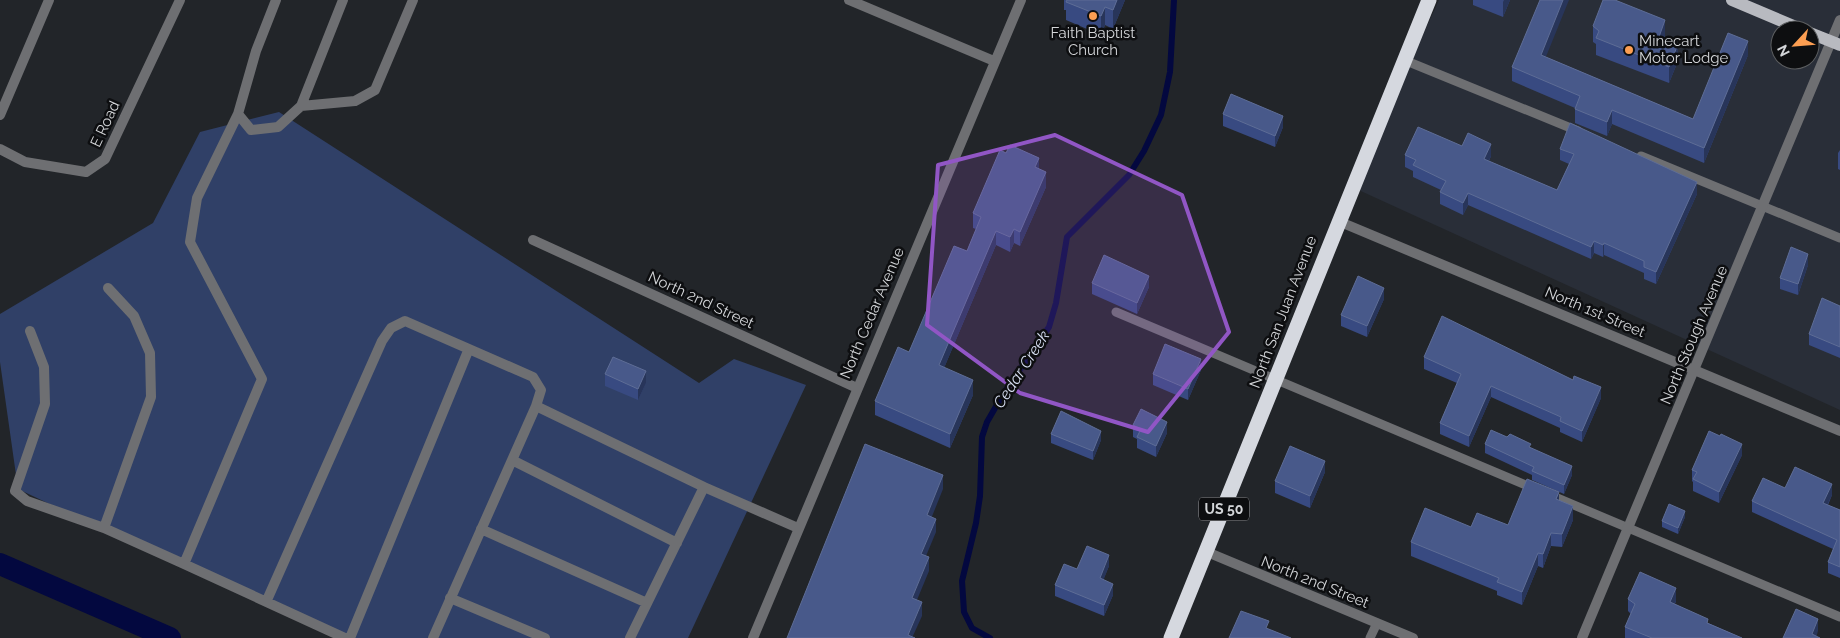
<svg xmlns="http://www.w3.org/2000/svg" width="1840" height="638" font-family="Raleway,sans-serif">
  <rect width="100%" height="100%" fill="#222529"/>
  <path fill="#292e38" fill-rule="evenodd" d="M1439,0H1840V410L1352,187ZM1780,30H1810V60H1780Z"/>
  <path fill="#304067" d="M279,112L699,383L734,359L806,385L688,638H350L193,572L18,489L0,362V314L153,223L200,132Z"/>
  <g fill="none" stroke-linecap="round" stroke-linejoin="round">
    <path stroke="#03083f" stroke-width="6" d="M990,638L972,628L964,612L962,581L976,523L980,496L982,437L987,422L1002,396L1049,327L1056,303L1067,237L1129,175L1144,151L1161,115L1170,72L1174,0"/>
    <path stroke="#03083f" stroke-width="22" d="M0,564L170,638"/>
    <path stroke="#6e6f72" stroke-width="9" d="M1404,60L1578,131
      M1641,156L1840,238
      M1116,312L1535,489
      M1550,495L1840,617
      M1370,638L1377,623"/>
    <path stroke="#6e6f72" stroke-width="10" d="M276,0L256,51L238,114L251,130L278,127L301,106L355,101L375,90L413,0
      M849,0L994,61
      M301,106L343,0
      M0,115L49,0
      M0,149L25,162L86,172L105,159L180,0
      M1338,221L1840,431
      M533,240L857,388
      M108,288L134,316L150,353L151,397L104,528L184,564L262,379L190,242L197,198L238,114
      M30,331L44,367L45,404L15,491L27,501L104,528
      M536,406L704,487L630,638
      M512,460L677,543
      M704,487L798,528
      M481,529L647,603
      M1207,552L1413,638
      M184,564L345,638
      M450,598L545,638
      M267,600L382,341L391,328L405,321L533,377L541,390L536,406L433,638
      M350,638L468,351
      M753,638L1021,0
      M1582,638L1840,20"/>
    <path stroke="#b8bac0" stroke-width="12" d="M1732,0L1803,30
      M1810,33L1840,45"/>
    <path stroke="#d5d8df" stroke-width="15" d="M1171,638L1429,0"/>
  </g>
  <path fill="#384a81" d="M1064,0H1125L1113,29L1105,25L1101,35L1066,20V10H1064Z
    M1473,0H1510L1503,17L1473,5Z
    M1593,26L1665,36L1664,39L1678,61L1669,83L1596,55V44L1593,42Z
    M1748,55L1704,163L1612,124L1607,136L1575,123V108L1512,81V67L1546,57L1693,119Z
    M1223,114L1283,127L1275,147L1223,126Z
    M1462,146L1491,156L1489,161L1557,190L1569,164L1560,160V149L1697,194L1656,284L1644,279V273L1604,255L1603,257L1594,253L1591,259L1468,205L1463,215L1440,204V192L1441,190L1413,177V171L1405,167V155Z
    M1840,150V170L1838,169V153Z
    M1039,169L1046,187L1020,246L1014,243L1010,252L996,245L944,368L973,395L950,448L875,415V401L909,352L967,251L976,229L973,228V213Z
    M1808,265L1798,295L1780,289V278Z
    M1092,283L1149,287L1137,314L1092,294Z
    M1384,299L1367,337L1341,326V315Z
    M1840,306V358L1809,345V334Z
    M1424,357L1601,398L1582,442L1560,432V428L1491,397L1469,447L1440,434V423L1457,383L1424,369Z
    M1201,370L1188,400L1153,385V374Z
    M605,374L646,383L638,400L605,386Z
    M1133,425L1167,433L1156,457L1137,448V439L1133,437Z
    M1051,434L1101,440L1093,460L1051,443Z
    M1485,444L1531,448L1572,475L1564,494L1532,480V475L1485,453Z
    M1742,455L1719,503L1693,491V482L1692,481V470Z
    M1325,472L1310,508L1275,493V481Z
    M1785,488L1832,495L1828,505L1840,510V578L1828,573V562L1833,549L1752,512V501Z
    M1559,501L1573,520L1562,547L1551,546L1543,568L1538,566L1522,605L1497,595V591L1411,556V542L1471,527L1508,525Z
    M1685,517L1678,534L1662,527V521Z
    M1109,566L1103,580L1113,595L1104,616L1055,596V585L1077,569Z
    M1628,599L1676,601L1675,604L1708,623L1742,638H1625V627L1631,614L1628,611Z"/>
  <path fill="#28355a" d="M1117,0H1125L1113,29V10Z
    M1504,0H1510L1503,17V2Z
    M1563,0H1569L1541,69V55Z
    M1105,7V25L1101,35V16Z
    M1665,20V36L1659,53V37Z
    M1748,41V55L1704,163V148Z
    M1678,44V61L1669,83V67Z
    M1612,110V124L1607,136V122Z
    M1283,116V127L1275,147V136Z
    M1491,144V156L1484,171V159Z
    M1039,158V173L1035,167Z
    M1046,172V187L1020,246V232Z
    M1697,182V194L1656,284V272Z
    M1468,193V205L1463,215V203Z
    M1014,229V243L1010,252V237Z
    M996,231V245L939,380V365Z
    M1594,241V253L1591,259V247Z
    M1604,243V255L1603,257V245Z
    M1808,254V265L1798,295V284Z
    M1149,276V287L1137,314V303Z
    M1384,288V299L1367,337V326Z
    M1201,359V370L1188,400V389Z
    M646,371V383L638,400V389Z
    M973,380V395L950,448V434Z
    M1491,386V397L1469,447V436Z
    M1601,387V398L1582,442V431Z
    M1167,422V433L1156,457V446Z
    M1101,431V440L1093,460V451Z
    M1742,444V455L1719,503V492Z
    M1325,461V472L1310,508V496Z
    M1572,466V475L1564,494V485Z
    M943,475V489L927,529V515Z
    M1832,484V495L1823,514V503Z
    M1559,492V505L1556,499Z
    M1573,506V520L1562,547V534Z
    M1685,511V517L1678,534V528Z
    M936,519V532L921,568V554Z
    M1551,533V546L1543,568V554Z
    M1538,553V566L1522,605V592Z
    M1109,555V566L1100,589V578Z
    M929,557V571L912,612V598Z
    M1113,584V595L1104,616V605Z
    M1676,588V601L1670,614V602Z
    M922,602V616L912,638L908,635Z
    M1818,619V631L1816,638L1812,634Z"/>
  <path fill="#48598a" stroke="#5e6d96" d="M1067,0H1117L1113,10L1105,7L1101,16L1066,2Z
    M1540,0H1563L1541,55L1693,119L1728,33L1748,41L1704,148L1612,110L1607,122L1575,109L1580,96L1512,67Z
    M1603,0H1615L1665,20L1659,37L1678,44L1669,67L1596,38L1599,31L1593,26Z
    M1231,94L1283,116L1275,136L1223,114Z
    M1570,123L1697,182L1656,272L1644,267V261L1604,243L1603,245L1594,241L1591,247L1468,193L1463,203L1440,192L1446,181L1413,165L1416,160L1405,155L1418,127L1462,146L1468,133L1491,144L1484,159L1557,190L1574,154L1560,149Z
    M1010,145L1039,158L1035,167L1046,172L1020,232L1014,229L1010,237L996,231L939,365L973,380L950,434L875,401L898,347L909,352L954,246L967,251L981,217L973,213L1000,150L1006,153Z
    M1791,247L1808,254L1798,284L1780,278Z
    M1104,255L1149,276L1137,303L1092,283Z
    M1358,276L1384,288L1367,326L1341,315Z
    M1822,298L1840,306V347L1809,334Z
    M1442,316L1573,380L1574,376L1601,387L1582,431L1560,421L1561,417L1491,386L1469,436L1440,423L1461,374L1424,357Z
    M1165,344L1201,359L1188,389L1153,374Z
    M613,357L646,371L638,389L605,374Z
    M1141,409L1167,422L1156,446L1137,437L1141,429L1133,425Z
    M1061,411L1101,431L1093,451L1051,434Z
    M1491,430L1507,437L1510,434L1531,444L1529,447L1572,466L1564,485L1532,471L1534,467L1485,444Z
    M1709,431L1720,436L1721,434L1742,444L1719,492L1693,479L1697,472L1692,470Z
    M865,444L943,475L927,515L936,519L921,554L929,557L912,598L922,602L908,635L915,638H787Z
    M1290,446L1325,461L1310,496L1275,481Z
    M1795,467L1832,484L1823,503L1840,510V567L1828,562L1837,540L1752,501L1763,478L1785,488Z
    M1527,479L1559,492L1556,499L1573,506L1562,534L1551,533L1543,554L1538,553L1522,592L1497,582L1499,578L1411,542L1425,508L1471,527L1477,513L1508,525Z
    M1669,504L1685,511L1678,528L1662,521Z
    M1087,546L1109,555L1100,578L1113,584L1104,605L1055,585L1064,564L1077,569Z
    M1640,572L1676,588L1670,602L1708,619L1707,623L1742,638H1652L1625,627L1635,604L1628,599Z
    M1796,609L1818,619L1812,634L1820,638H1783Z
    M1241,611L1269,621L1266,628L1291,638H1229Z"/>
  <path fill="#9156c5" fill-opacity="0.2" stroke="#9156c5" stroke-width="4" stroke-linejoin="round" d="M1055,135L1182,195L1229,332L1148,432L1020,393L927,325L938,165Z"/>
  <g fill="#fc9e52" stroke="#0d0e10" stroke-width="2">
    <circle cx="1093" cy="16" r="5"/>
    <circle cx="1629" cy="50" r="5"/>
  </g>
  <g text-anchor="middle" stroke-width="5" stroke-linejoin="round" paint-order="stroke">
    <rect fill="#0d0e10" stroke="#98999c" stroke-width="1" x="1199" y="497.5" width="50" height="23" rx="4"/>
    <g font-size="14" font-weight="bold" fill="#d3d5d8">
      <text x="1224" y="514">US 50</text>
    </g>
    <g font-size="15" fill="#d3d5d8" stroke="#0d0e10">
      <text x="1093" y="38">Faith Baptist<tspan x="1093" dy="17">Church</tspan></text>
      <text x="1639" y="46" text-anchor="start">Minecart<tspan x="1639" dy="17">Motor Lodge</tspan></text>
    </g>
    <g font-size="15" fill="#d3d5d8" stroke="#0d0e10">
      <text transform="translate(105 124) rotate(-65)" y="5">E Road</text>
      <text transform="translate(701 300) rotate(25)" y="5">North 2nd Street</text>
      <text transform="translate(1283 312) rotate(-69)" y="5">North San Juan Avenue</text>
      <text transform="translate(1595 312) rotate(23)" y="5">North 1st Street</text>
      <text transform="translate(872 313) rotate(-67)" y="5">North Cedar Avenue</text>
      <text transform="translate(1694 335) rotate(-67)" y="5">North Stough Avenue</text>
      <text transform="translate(1315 582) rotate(22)" y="5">North 2nd Street</text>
    </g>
    <g font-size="16" font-style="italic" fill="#d7dff2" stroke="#0d0e10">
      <text transform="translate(1021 369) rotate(-57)" y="6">Cedar Creek</text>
    </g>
  </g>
  <g transform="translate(1795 45) rotate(244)"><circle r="24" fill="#0d0e10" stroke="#5c5e60"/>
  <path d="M0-4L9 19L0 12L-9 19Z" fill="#fc9e52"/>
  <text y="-8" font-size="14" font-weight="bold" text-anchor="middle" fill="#d3d5d8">N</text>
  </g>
</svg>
